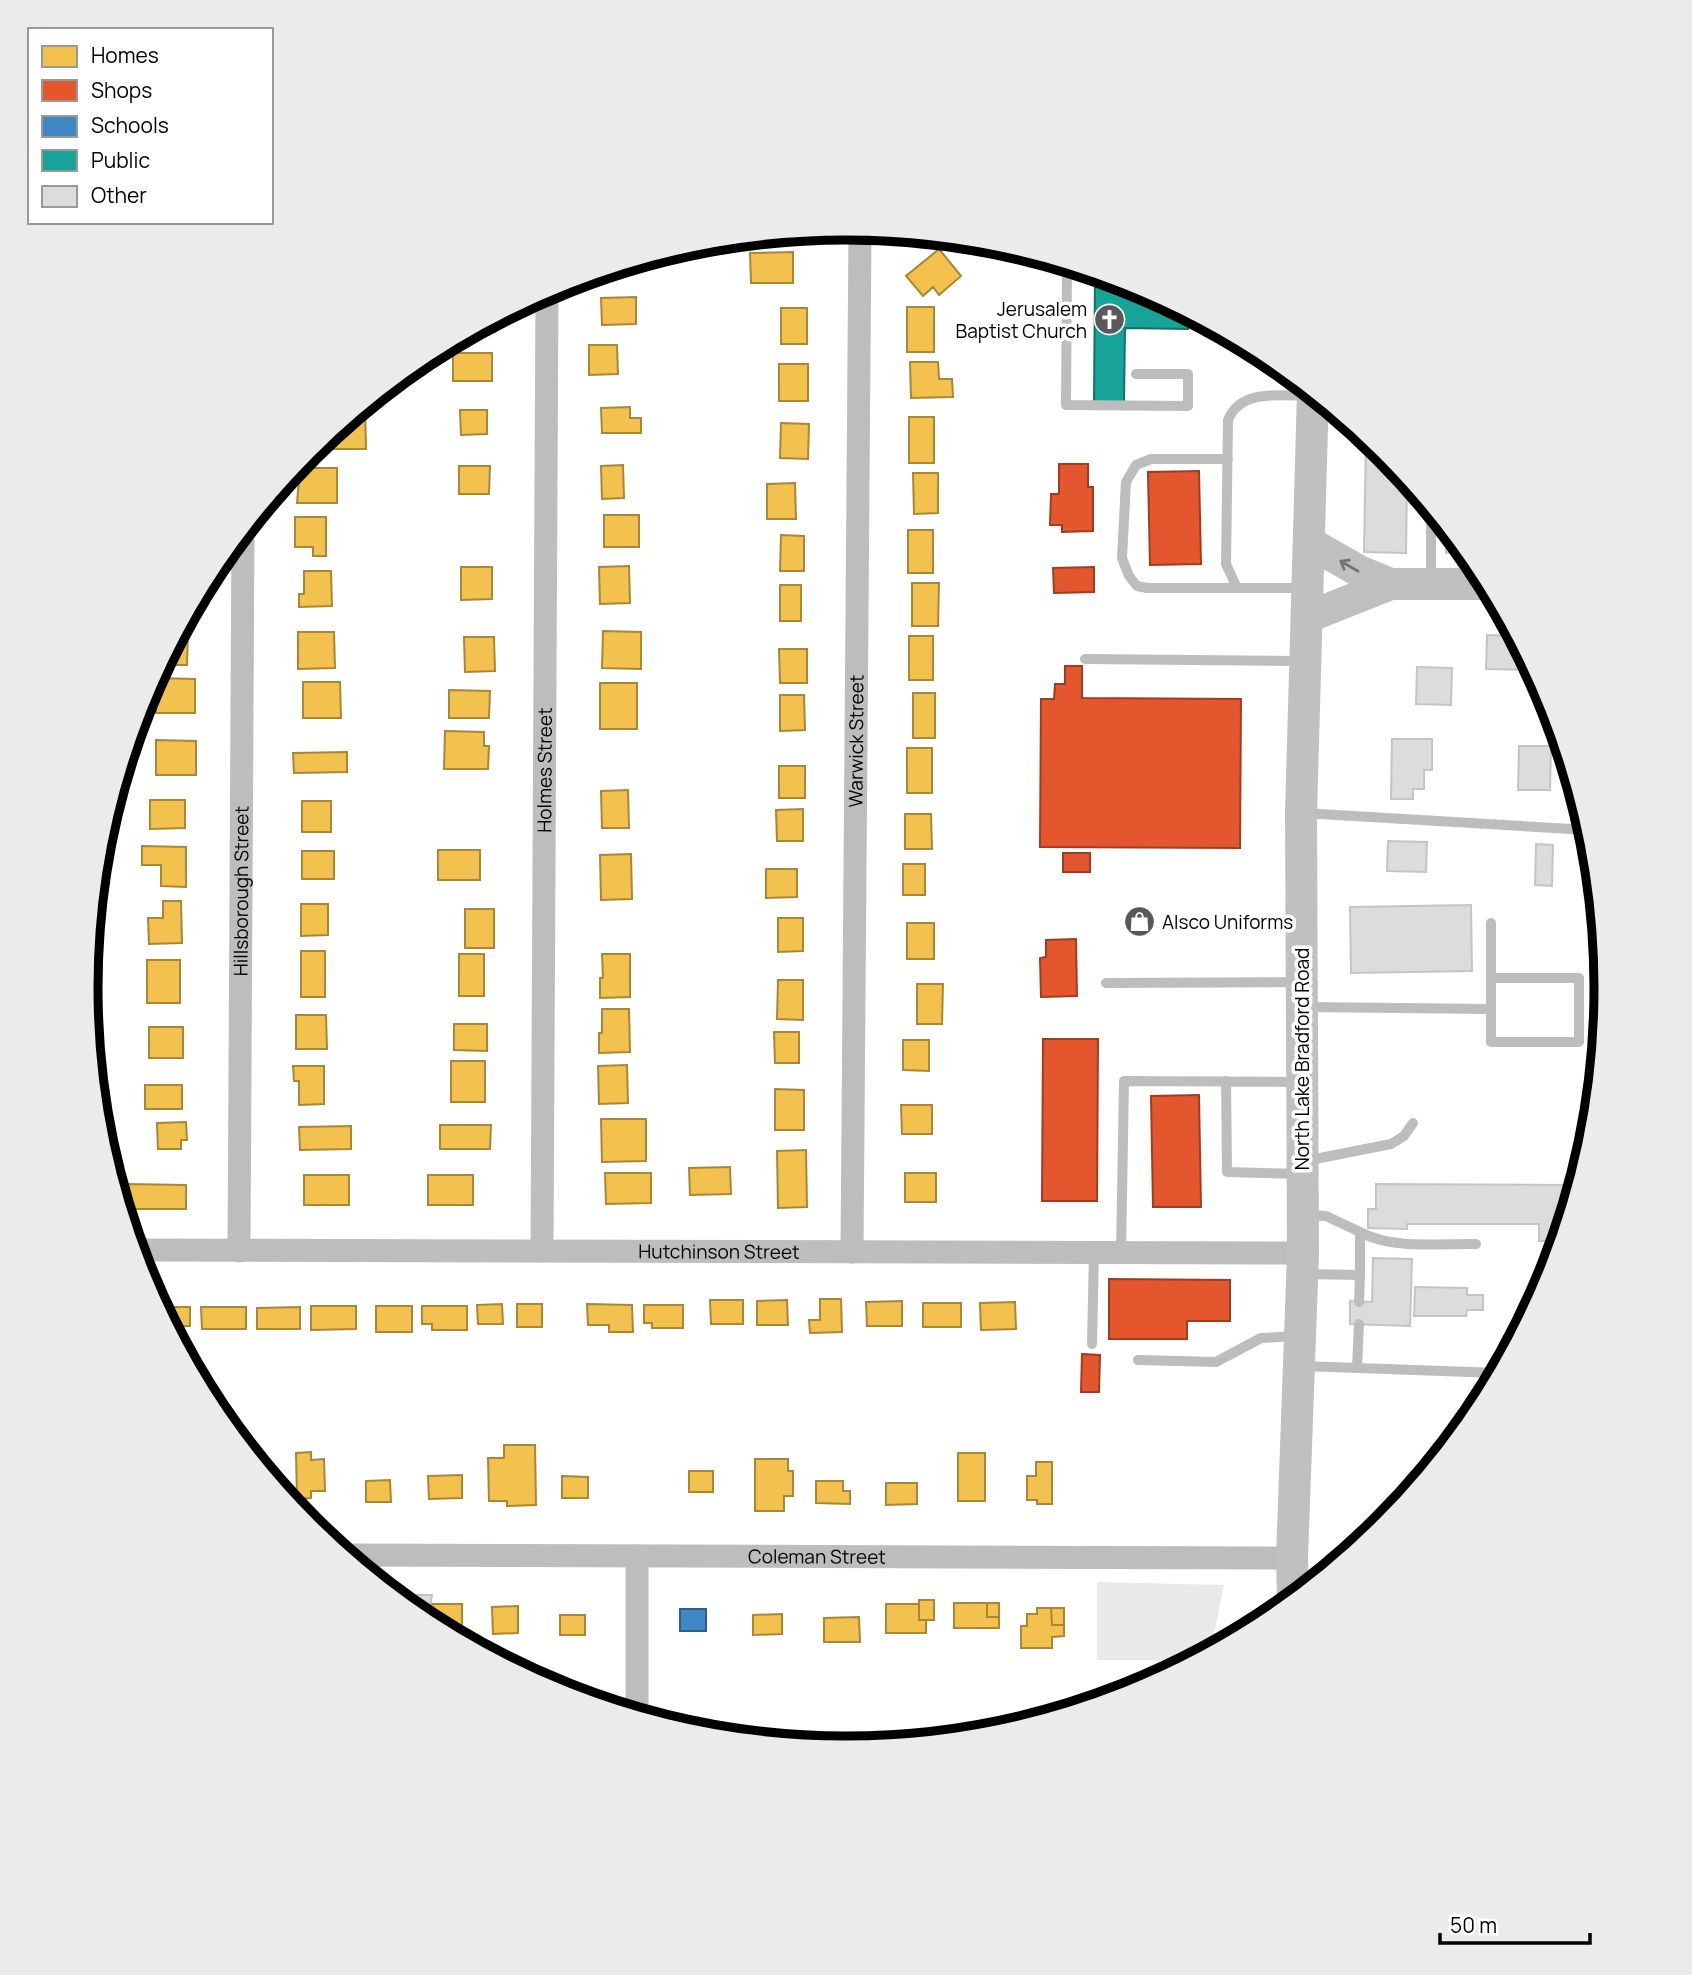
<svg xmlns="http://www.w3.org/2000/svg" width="1692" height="1975" font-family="Manrope,sans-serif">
  <rect width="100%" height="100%" fill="#fff"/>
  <path fill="#e9e9e9" d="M1097,1582L1224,1585L1211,1650L1193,1660H1097Z"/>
  <path fill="#f2c14e" stroke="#a98737" stroke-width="2" d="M939,249L961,276L939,295L933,287L923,296L906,276Z
    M793,252V283H751L750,253Z
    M636,297V324L602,325L601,298Z
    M907,307H934V352H907Z
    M781,308H807V344H781Z
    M495,317V332H467Z
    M589,345H617L618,374L589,375Z
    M453,353H492V381H453Z
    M910,362H938L939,379H952L953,397L911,398Z
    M779,364H808V401H779Z
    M365,404L366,449H334V435H327Z
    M630,407V418H641V433H602L601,408Z
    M460,410H487V434L461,435Z
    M909,417H934V463H909Z
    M781,423L809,424L808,459L780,458Z
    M324,437V449H309Z
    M623,465L624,498L602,499L601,466Z
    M459,466H490L489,494H459Z
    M300,468H337V503H297Z
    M913,473H938V513L914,514Z
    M795,483L796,519H767V484Z
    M604,515H639V547H604Z
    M295,517H326V556H313V547H295Z
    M908,530H933V573H908Z
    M781,535L804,536V571H780Z
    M629,566L630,603L600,604L599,567Z
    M461,567H492V599L461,600Z
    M304,571H331L332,606L299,607V594H304Z
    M912,583H939L938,626H912Z
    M780,585H801V621H780Z
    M179,630H188L187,665H160Z
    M603,631L641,632V669L602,668Z
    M298,632H334L335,668L298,669Z
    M909,636H933V680H909Z
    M464,637H494L495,671L465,672Z
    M779,649H807V683H780Z
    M156,678L195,679V713H156Z
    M303,682H340L341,718H303Z
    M600,683H637V729H600Z
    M449,690L490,691L489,718H449Z
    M913,693H935V738H913Z
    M780,695H804L805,730L780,731Z
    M445,731L484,732V746H489L488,769H444Z
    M156,740L196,741V775H156Z
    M907,748H932V793H907Z
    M347,752V772L294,773L293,753Z
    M779,766H805V798H779Z
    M628,790L629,828H602L601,791Z
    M150,800H185V828L150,829Z
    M302,801H331V832H302Z
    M803,809V841H777L776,810Z
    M905,814H931L932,849H905Z
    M142,846L186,847V887L161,886V865H142Z
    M438,850H480V880H438Z
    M302,851H334V879H302Z
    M631,854L632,899L601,900L600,855Z
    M903,864H925V895H903Z
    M766,869H797V897L766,898Z
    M163,901H181L182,943L149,944L148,918H163Z
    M301,904H328V935L301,936Z
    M465,909H494V948H465Z
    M778,918H803V951L778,952Z
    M907,923H934V959H907Z
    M301,951H325V997H301Z
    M459,954H484V996H459Z
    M602,954H630V997L600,998V978H603Z
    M147,960H180V1003H147Z
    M778,980H803V1020L777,1019Z
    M917,984H943L942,1024H917Z
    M602,1009H629L630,1052L599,1053V1033H602Z
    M296,1015H326L327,1049H296Z
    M454,1024H487V1051L454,1050Z
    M149,1027H183V1058H149Z
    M774,1032H799V1063H775Z
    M903,1040H929V1071L903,1070Z
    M451,1061H485V1102H451Z
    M627,1065L628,1103L599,1104L598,1066Z
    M293,1066H324V1104L299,1105V1081H294Z
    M145,1085H182V1109H145Z
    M775,1089L804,1090V1130H775Z
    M901,1105H932V1134H902Z
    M601,1119H646V1161L602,1162Z
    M186,1122L187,1140H181V1149H158L157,1123Z
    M440,1125H491L490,1149H440Z
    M351,1126V1149L300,1150L299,1127Z
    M806,1150L807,1207L778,1208L777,1151Z
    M730,1167L731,1194L690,1195L689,1168Z
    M605,1173H651V1203L606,1204Z
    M905,1173H936V1202H905Z
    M304,1175H349V1205H304Z
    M428,1175H473V1205H428Z
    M125,1184L186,1185V1209H125Z
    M820,1299H841L842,1332L810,1333L809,1320H820Z
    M710,1300H743V1324H711Z
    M787,1300L788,1325H757V1301Z
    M902,1301V1326H867L866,1302Z
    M1015,1302L1016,1329L981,1330L980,1303Z
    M923,1303H961V1327H923Z
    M502,1304L503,1324H478L477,1305Z
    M517,1304H542V1327H517Z
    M587,1304L632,1305L633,1332H609V1325H588Z
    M644,1305H683V1328H652V1323H644Z
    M311,1306H356V1329L311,1330Z
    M376,1306H412V1332H376Z
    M422,1306H467V1330H432V1324H422Z
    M159,1307H190V1326H169Z
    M201,1307H246V1329H202Z
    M300,1307V1329H257V1308Z
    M504,1445H535L536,1505L507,1506V1501H489L488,1458H504Z
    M311,1452V1460L324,1459L325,1491H311V1498L297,1499L296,1453Z
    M958,1453H985V1501H958Z
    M251,1455H266V1473Z
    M755,1459H788V1471H793V1496H784V1511H755Z
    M1036,1462H1052V1504H1037V1500H1027V1476H1036Z
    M689,1471H713V1492H689Z
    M462,1475V1498L429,1499L428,1476Z
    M562,1476L588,1477V1498H562Z
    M390,1480L391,1502H366V1481Z
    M816,1481H843V1491H850V1504L816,1503Z
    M886,1483H917V1504L886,1505Z
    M919,1600H934V1620H919Z
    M954,1603H987V1617H999V1628H954Z
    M987,1603H999V1617H987Z
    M429,1604H462V1634H451L417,1614H429Z
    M886,1604H919V1620H926V1633H886Z
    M518,1606V1633L493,1634L492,1607Z
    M1037,1608H1051L1052,1625H1064V1636L1052,1637V1648H1021V1626H1027V1614H1037Z
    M1051,1608H1064V1625H1052Z
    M782,1614V1634L753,1635V1615Z
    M560,1615H585V1635H560Z
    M859,1617L860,1642H824V1618Z"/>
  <path fill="#e4572e" stroke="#a03d20" stroke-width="2" d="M1059,464H1088V487H1093V531L1062,532V525H1050L1051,494H1059Z
    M1199,471L1201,564L1150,565L1148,472Z
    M1094,567V592L1054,593L1053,568Z
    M1065,666H1082V698L1241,699L1240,848L1040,847L1041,699H1054L1055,684H1065Z
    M1063,853H1090V872H1063Z
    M1076,939L1077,996L1041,997L1040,958L1046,957V940Z
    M1043,1039H1098L1097,1201H1042Z
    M1199,1095L1201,1207H1153L1151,1096Z
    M1109,1279L1230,1280V1321H1187V1339H1109Z
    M1082,1354L1100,1355L1099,1392H1081Z"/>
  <path fill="#3f88c5" stroke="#2c5f8a" stroke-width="2" d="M680,1609H706V1631H680Z"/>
  <path fill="#17a398" stroke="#10726a" stroke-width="2" d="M1095,274L1125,282V295H1155L1188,313V329L1125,328L1124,403L1094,402Z"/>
  <path fill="#dcdcdc" stroke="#c4c4c4" stroke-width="2" d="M1366,436L1384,450L1407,479L1406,553L1364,552Z
    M1446,526L1468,552L1446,553Z
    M1487,635L1516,636L1534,670L1486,669Z
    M1417,667L1452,668L1451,705L1416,704Z
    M1392,739H1432V770H1424V789H1413V799H1391Z
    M1519,746H1551L1550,790H1518Z
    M1388,841L1427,842L1426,872L1387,871Z
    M1536,844L1553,845L1552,886L1535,885Z
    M1589,847H1592L1595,873H1588Z
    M1471,905L1472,971L1351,973L1350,907Z
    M1376,1184L1577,1185L1565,1222H1561L1560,1241H1539V1224H1407V1229L1368,1228V1209H1376Z
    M1373,1258L1412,1259L1410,1326L1350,1324V1301L1372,1302Z
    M1415,1287L1467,1288V1295H1483V1310H1467L1466,1316H1414Z
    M408,1595H432L429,1614H417L408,1607Z"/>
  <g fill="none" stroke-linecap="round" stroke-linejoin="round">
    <path stroke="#bdbdbd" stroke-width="10" d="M1067,264L1066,405L1188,406V374H1136
      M1228,459H1151L1136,465L1126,482L1122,558L1129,576L1137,586L1147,588H1305
      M1431,581V508
      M1237,588L1226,564L1228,420C1241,388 1281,396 1310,396
      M1085,659L1303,661
      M1303,813L1588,830
      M1491,923V1042H1579V978H1491
      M1106,983L1299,982
      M1304,1007L1491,1009
      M1226,1081L1227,1172L1302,1174
      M1305,1161L1391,1144L1404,1136L1413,1123
      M1307,1215L1326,1216L1360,1232V1275
      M1360,1232C1393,1250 1439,1243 1476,1244
      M1121,1253L1124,1081L1299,1082
      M1554,1261V1255
      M1306,1274L1360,1275L1359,1302
      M1092,1344L1094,1252
      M1138,1360L1216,1362L1261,1338L1297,1336
      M1302,1366L1498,1373
      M1357,1368L1359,1324
      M692,1731L815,1740L905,1737"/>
    <g stroke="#bdbdbd" stroke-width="23">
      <path id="s1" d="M135,1250L1303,1253"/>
      <path id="s2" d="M239,1251L243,529"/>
      <path id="s3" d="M542,1251L547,290"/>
      <path id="s4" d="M852,1252L860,229"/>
      <path id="s5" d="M345,1555L1292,1558"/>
      <path d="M637,1556V1715"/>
    </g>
    <path stroke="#c0c0c0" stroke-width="32" d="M1310,543L1359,571L1391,584
      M1308,617L1391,584H1488
      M1293,1600L1292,1558L1303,1253L1301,813L1313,392"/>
  </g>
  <defs><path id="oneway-shaft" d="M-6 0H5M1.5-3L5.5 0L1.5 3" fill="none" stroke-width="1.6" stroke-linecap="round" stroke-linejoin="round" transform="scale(1.75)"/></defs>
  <use stroke="#737373" href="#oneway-shaft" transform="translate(1349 566) rotate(-150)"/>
  <defs>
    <symbol id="church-disc" viewBox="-11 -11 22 22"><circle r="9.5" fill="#595959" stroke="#fff"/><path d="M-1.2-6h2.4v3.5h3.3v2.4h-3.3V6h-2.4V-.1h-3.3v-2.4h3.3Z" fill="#fff"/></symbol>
    <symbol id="shop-disc" viewBox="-11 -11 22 22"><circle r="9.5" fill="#595959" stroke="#fff"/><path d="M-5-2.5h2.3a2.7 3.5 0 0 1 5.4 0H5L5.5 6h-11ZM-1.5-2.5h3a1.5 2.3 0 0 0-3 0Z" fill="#fff"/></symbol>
  </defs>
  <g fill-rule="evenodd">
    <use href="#church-disc" x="1092" y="302" width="35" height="35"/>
    <use href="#shop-disc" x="1122" y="904" width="35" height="35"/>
  </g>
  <g text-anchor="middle" stroke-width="7" stroke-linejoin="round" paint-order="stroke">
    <g font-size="19" fill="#000" stroke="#fff" text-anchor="end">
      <text x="1087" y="316">Jerusalem<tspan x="1087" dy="22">Baptist Church</tspan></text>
      <text x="1162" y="929" text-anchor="start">Alsco Uniforms</text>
    </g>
    <g font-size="19" fill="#000" stroke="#fff">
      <text dy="7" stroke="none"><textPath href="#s4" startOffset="511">Warwick Street</textPath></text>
      <text dy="7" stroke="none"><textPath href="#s3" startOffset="481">Holmes Street</textPath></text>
      <text dy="7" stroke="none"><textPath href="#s2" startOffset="360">Hillsborough Street</textPath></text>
      <text transform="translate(1302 1059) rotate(-90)" y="7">North Lake Bradford Road</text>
      <text dy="7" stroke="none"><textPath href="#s1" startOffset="584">Hutchinson Street</textPath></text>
      <text dy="7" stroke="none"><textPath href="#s5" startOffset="472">Coleman Street</textPath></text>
    </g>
  </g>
  <path d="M0 0H1692V1975H0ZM98 988a748 748 0 1 1 1496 0a748 748 0 1 1-1496 0Z" fill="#ebebeb" fill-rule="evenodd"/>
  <path fill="none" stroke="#000" stroke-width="9" d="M98 988a748 748 0 1 1 1496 0a748 748 0 1 1-1496 0Z"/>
  <rect x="28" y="28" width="245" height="196" fill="#ffffff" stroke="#999999" stroke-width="2"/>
  <rect x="42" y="46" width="35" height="21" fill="#f2c14e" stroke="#999999" stroke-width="2"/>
  <text x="91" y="63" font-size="21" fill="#000000">Homes</text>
  <rect x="42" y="80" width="35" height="21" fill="#e4572e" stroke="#999999" stroke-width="2"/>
  <text x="91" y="98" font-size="21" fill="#000000">Shops</text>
  <rect x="42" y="116" width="35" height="21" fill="#3f88c5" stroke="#999999" stroke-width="2"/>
  <text x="91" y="133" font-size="21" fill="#000000">Schools</text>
  <rect x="42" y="150" width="35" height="21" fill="#17a398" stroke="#999999" stroke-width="2"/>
  <text x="91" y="168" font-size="21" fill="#000000">Public</text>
  <rect x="42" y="186" width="35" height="21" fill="#dcdcdc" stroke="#999999" stroke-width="2"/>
  <text x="91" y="203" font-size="21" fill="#000000">Other</text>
  <path d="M1440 1933v10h150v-10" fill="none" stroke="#000000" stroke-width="3.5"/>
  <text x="1450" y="1933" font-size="21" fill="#000000" stroke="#ffffff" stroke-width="5" paint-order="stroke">50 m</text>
</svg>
